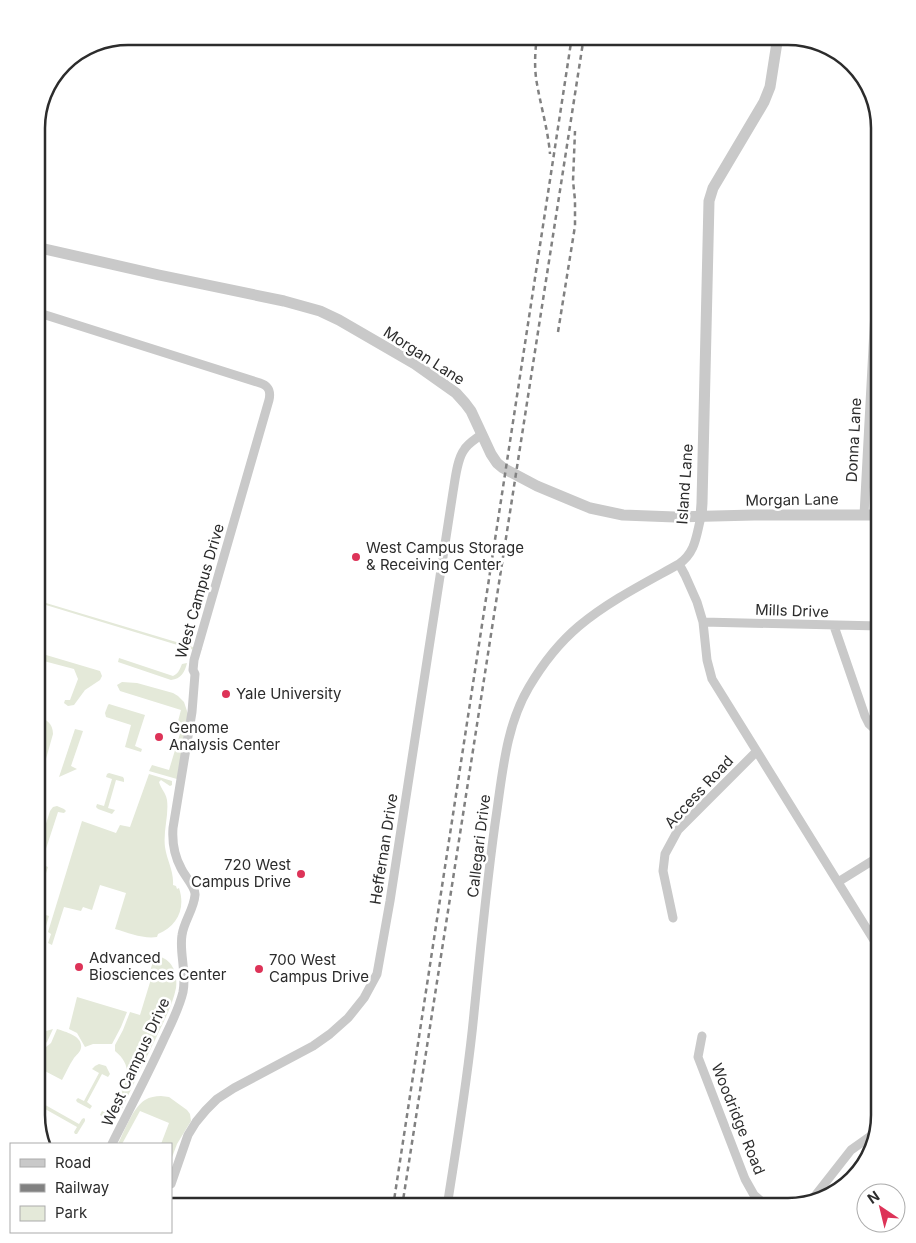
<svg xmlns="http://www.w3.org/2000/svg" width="916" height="1243" font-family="Inter,sans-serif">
  <rect width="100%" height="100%" fill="#fff"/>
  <path fill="#e4e9d9" d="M36,600L203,650H194L36,602Z
    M36,652L100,671L102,676L100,680L85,690L74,705L68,706L64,703L65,700H70L78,679L74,669L36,659Z
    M119,658L173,676C178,674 180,669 182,664L187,663C185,672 181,679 171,680L118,662Z
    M122,682L137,683L173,693L178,696L184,702L188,714L177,779L149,771L152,765L169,770L182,727L177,725L181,710L120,691L117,685Z
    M109,704L145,715L135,746L142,749L141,752L125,747L131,725L106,717L105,713L108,705Z
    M36,716C46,719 53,723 53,734L42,773L36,771Z
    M75,729L83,731L71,766L77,769L59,777Z
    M109,773L123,777L124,779V782L116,780L108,808L115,810L112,814L98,809L96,807L97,804L104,806L112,779L106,777L107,774Z
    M149,774L172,781V785L170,786L161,780L159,782C161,789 166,793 167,800C169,815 163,831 165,847C167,861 174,871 173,885L176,886L177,889L179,888C186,909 177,926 158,934L157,937C143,939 129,933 115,929L126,893L100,885L92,910L83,907L81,911L64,907L52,945L48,943L51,934L48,932L82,821L116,833L120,825L130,827Z
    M57,806L64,809L66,811L64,813L58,812L41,864L48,867L40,892L36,895V855L50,811L53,807Z
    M36,912L49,916L37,956L36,955Z
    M156,956C172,958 178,973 176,988C173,1004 163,1023 156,1038C144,1062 132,1087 121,1111L107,1119L100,1115L102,1111L108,1114C120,1093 140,1071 115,1051V1045L123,1030L130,1012L140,1015L151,979L148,978L154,958Z
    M77,997L127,1012L121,1027L112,1044H93L85,1047L77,1033L69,1029Z
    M36,1020C40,1021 43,1028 46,1031L53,1029L47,1042L36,1050Z
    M57,1029C66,1032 83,1036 81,1048C80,1053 76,1055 74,1058C69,1065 66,1073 62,1080L41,1069L36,1065V1055L51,1043Z
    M99,1064L106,1066L110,1074L108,1077L102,1074L87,1102L92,1106L90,1109L77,1102L76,1100L78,1098L84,1101L99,1073L92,1069L95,1066Z
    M40,1094L43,1096L40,1102L79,1124L82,1119L84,1118L85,1119V1121L77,1134H75L74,1132L77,1127L38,1105L36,1108V1099Z
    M161,1096L169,1097L187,1110L190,1114L191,1121L177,1144L171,1160V1144H161L169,1123L140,1111L122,1144H118C124,1132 133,1107 145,1100C150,1097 155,1096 161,1096Z"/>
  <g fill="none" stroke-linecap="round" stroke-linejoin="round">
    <path stroke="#c9c9c9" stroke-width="9" d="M36,312L260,383C269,386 271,391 269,400L194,660L193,670L195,674L192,712L173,828C172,842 174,855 181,868C184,875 196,888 195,895C194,909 184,921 182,935C179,953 187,972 183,992C179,1009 170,1026 163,1041C147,1076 129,1110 112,1144
      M864,515L880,218
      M701,517C696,536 696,552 679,564L685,575L697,602L703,622L707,660L712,679L880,950
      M703,622L880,626
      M834,626L865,716L869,724L880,734
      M838,882L880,856
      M673,918L663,871L665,854L678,830L756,752
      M702,1036L698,1057L745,1179L754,1195L768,1207
      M171,1184L188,1135L196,1122L206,1110L217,1099L234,1088L313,1046L330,1034L348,1018L364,998L377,974L390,901L453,492C455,481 457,459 464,450C468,443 476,439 482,434
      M811,1201L851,1150L875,1133
      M447,1207C457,1142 468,1078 474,1013C481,945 487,877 497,810C503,768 507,724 529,687C542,665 560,642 579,626C609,601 645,583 679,564"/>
    <path stroke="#c9c9c9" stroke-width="11" d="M36,247L159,275L284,301L320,311L339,320L415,364L456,393L465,403L471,411L491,454L497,463L503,468L537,486L590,508L623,515L675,517L754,515H880
      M701,517L702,503L709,201L713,188L764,102L770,87L778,36"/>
    <path stroke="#818181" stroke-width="2.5" stroke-dasharray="5 4" stroke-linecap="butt" d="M537,36C535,52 534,68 537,84C541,107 548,130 550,154
      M558,332L575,226V200L573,181L575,131
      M393,1207L572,36
      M402,1207L584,36"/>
  </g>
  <g fill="#dd3358" stroke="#fff" stroke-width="2">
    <circle cx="356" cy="557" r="5"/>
    <circle cx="226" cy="694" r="5"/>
    <circle cx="159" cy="737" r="5"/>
    <circle cx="301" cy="874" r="5"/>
    <circle cx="79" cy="967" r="5"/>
    <circle cx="259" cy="969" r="5"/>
  </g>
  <g text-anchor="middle" stroke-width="5" stroke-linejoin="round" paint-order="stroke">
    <g font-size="15" fill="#2c2c2c" stroke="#fff">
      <text transform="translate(424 356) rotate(33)" y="5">Morgan Lane</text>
      <text transform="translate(854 440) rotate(-87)" y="5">Donna Lane</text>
      <text transform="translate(685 484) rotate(-86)" y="5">Island Lane</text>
      <text transform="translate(792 500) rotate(-1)" y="5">Morgan Lane</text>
      <text transform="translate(200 591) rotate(-74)" y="5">West Campus Drive</text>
      <text transform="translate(792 611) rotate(2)" y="5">Mills Drive</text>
      <text transform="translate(699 792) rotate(-47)" y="5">Access Road</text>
      <text transform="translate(479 846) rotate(-83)" y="5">Callegari Drive</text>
      <text transform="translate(384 849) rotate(-81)" y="5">Heffernan Drive</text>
      <text transform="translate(136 1062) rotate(-65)" y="5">West Campus Drive</text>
      <text transform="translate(738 1119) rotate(68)" y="5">Woodridge Road</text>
    </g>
    <g font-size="15" fill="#2c2c2c" stroke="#fff" text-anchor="start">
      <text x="366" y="553">West Campus Storage<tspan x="366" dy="17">&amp; Receiving Center</tspan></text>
      <text x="236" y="699">Yale University</text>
      <text x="169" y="733">Genome<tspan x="169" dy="17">Analysis Center</tspan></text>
      <text x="291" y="870" text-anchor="end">720 West<tspan x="291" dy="17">Campus Drive</tspan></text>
      <text x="89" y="963">Advanced<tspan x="89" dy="17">Biosciences Center</tspan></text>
      <text x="269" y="965">700 West<tspan x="269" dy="17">Campus Drive</tspan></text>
    </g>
  </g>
  <path d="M0 0H916V1243H0ZM128 45H788A83 83 0 0 1 871 128V1115A83 83 0 0 1 788 1198H128A83 83 0 0 1 45 1115V128A83 83 0 0 1 128 45Z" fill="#fff" fill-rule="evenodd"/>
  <path fill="none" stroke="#2c2c2c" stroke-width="2.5" d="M128 45H788A83 83 0 0 1 871 128V1115A83 83 0 0 1 788 1198H128A83 83 0 0 1 45 1115V128A83 83 0 0 1 128 45Z"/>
  <rect x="10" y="1143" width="162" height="90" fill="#ffffff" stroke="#ababab"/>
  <rect x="20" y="1159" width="25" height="8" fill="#c9c9c9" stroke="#ababab"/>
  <text x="55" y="1168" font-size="15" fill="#2c2c2c">Road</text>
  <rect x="20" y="1184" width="25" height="8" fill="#818181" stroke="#ababab"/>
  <text x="55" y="1193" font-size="15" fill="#2c2c2c">Railway</text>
  <rect x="20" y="1206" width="25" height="15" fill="#e4e9d9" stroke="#ababab"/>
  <text x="55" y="1218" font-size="15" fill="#2c2c2c">Park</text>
  <g transform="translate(881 1208) rotate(325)"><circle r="24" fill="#ffffff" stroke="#ababab"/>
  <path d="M0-4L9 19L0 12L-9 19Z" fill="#dd3358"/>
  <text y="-8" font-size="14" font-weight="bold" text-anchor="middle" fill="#2c2c2c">N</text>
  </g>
</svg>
